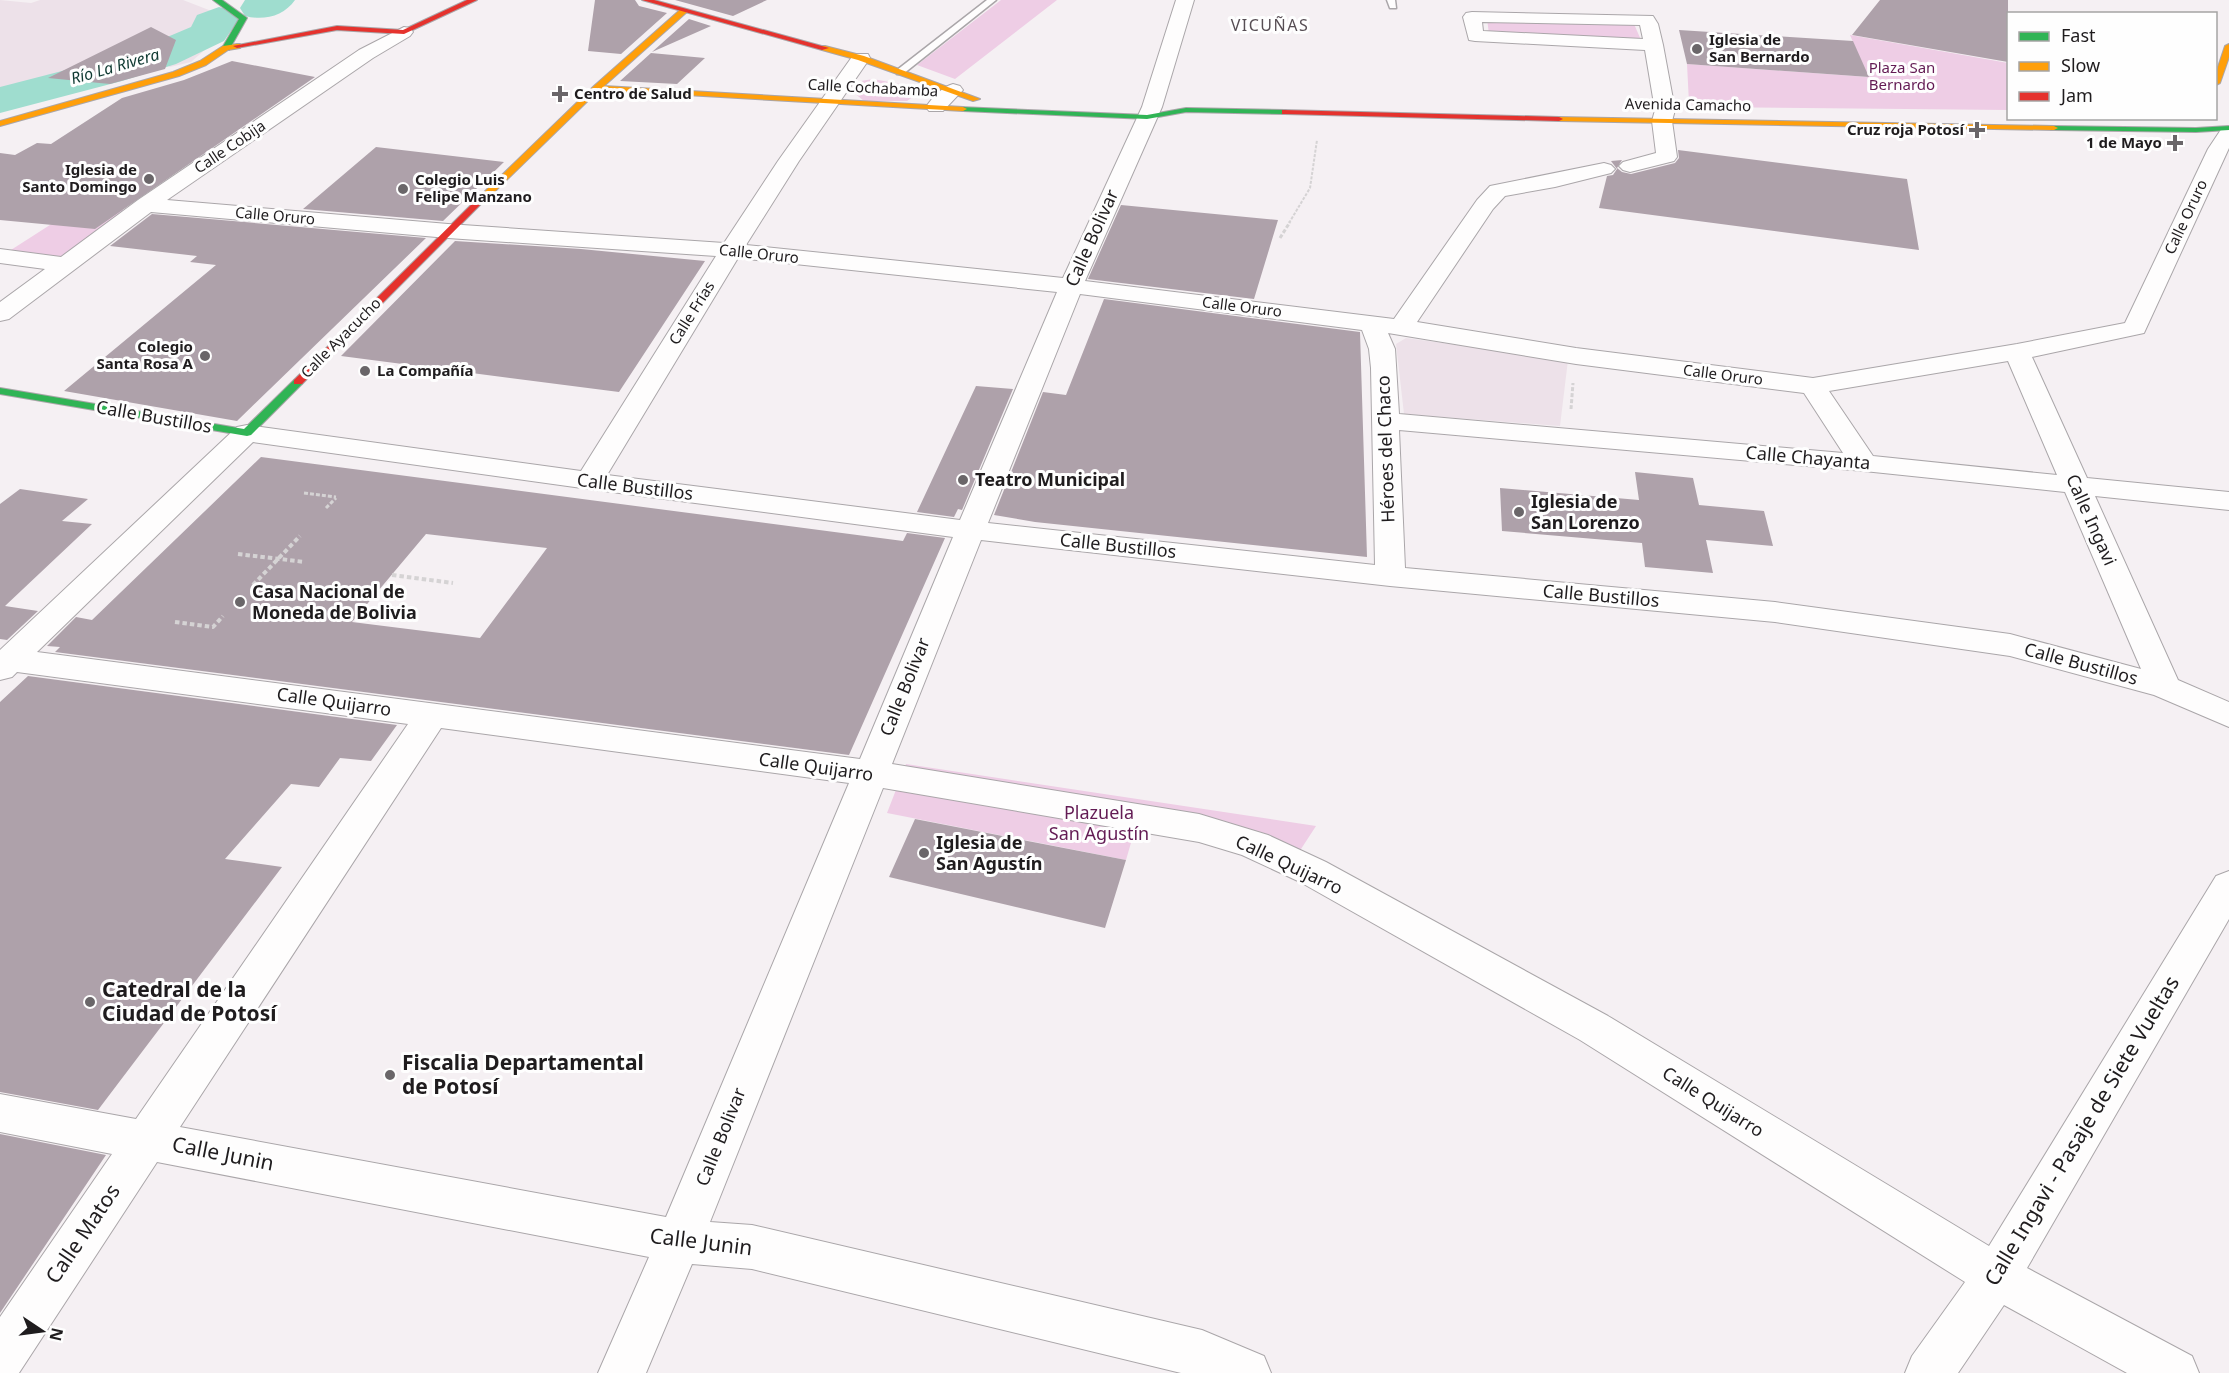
<svg xmlns="http://www.w3.org/2000/svg" width="2229" height="1373" font-family="'Noto Sans',sans-serif">
  <rect width="100%" height="100%" fill="#f5f0f3"/>
  <path fill="#ede1e9" d="M0,0L31,3L40,0H183L227,17L207,48L191,62L170,67L152,56L0,97Z
    M1406,338L1568,360L1560,426L1404,414L1396,344Z"/>
  <path fill="#eecde5" d="M1001,0H1057L955,79L917,65Z
    M1487,19L1634,24L1641,40L1489,34Z
    M1850,35L2008,63V110L1702,107L1689,103L1687,64L1868,77Z
    M873,79L916,87L917,94L907,101H864L853,92L861,81Z
    M78,207L124,210L54,264L0,257Z
    M906,764L1316,826L1288,869L1195,839L1135,829L1126,860L887,813Z"/>
  <g fill="none" stroke-linecap="round" stroke-linejoin="round">
    <path fill="#9fddcf" fill-rule="evenodd" d="M245,0H295C284,16 264,21 245,16L240,8Z
      M219,7L233,11L239,19L224,41L176,64L122,81L0,113V87L93,63L146,46L191,27L197,15Z"/>
  </g>
  <path fill="#aea1aa" fill-rule="evenodd" d="M595,0H635L639,6L667,13L621,54L588,51Z
    M675,0H767L733,16Z
    M1880,0H2008V62L1852,35Z
    M689,19L711,26L652,52Z
    M151,27L176,40L165,69L110,84L48,78Z
    M1679,30L1853,41L1869,77L1687,64Z
    M651,53L705,58L677,84L620,81Z
    M232,61L315,77L95,229L0,220V153L15,155L37,143L51,144L122,98L184,80Z
    M376,147L504,162L443,221L303,209Z
    M1678,150L1907,179L1919,250L1599,208L1607,176L1613,175L1617,169L1611,161L1622,160L1617,168L1622,172L1631,174L1675,163L1679,158Z
    M1121,205L1278,220L1254,299L1088,279Z
    M152,214L426,238L237,421L64,391L216,265L190,262L197,256L110,246Z
    M455,241L581,249L705,261L619,392L341,356Z
    M1104,299L1360,332L1367,557L1035,522L994,515L1043,392L1066,395Z
    M976,386L1013,389L962,510L958,509L954,517L917,512Z
    M261,457L903,541L907,533L945,538L849,755L55,652L60,647L47,646L76,617L92,620ZM426,534L547,548L480,638L352,622Z
    M1635,472L1693,478L1699,505L1764,511L1773,546L1706,540L1713,573L1645,567L1642,543L1502,531L1500,488L1639,500Z
    M20,489L88,499L62,521L92,524L5,606L38,611L7,640L0,639V504Z
    M28,676L397,725L371,761L340,758L319,787L291,784L225,859L282,867L98,1110L0,1092V702Z
    M915,819L1126,860L1105,928L889,877Z
    M0,1134L106,1155L0,1313Z"/>
  <g fill="none" stroke-linecap="round" stroke-linejoin="round">
    <defs>
      <path id="lane" d="M987,0H996L903,74H897V70Z
        M1387,0H1395L1396,8H1390Z"/>
      <path id="street" d="M1176,0H1194L1162,107L1085,281L1394,319L1477,200L1490,186L1604,163L1611,165L1615,169L1611,173L1555,187L1505,196L1493,209L1417,322L1576,348L1813,378L2017,344L2125,323L2208,149L2222,128L2229,126V148L2144,333L2032,357L2087,478L2229,492V510L2095,496L2178,680L2229,702V727L2154,695L2010,656L1775,622L1390,586L981,540L892,764L1199,814L1268,835L1326,862L1608,1016L1989,1246L2216,876L2229,871V919L2027,1268L2192,1356L2199,1373H2127L2004,1305L1958,1373H1905L1912,1356L1965,1282L1580,1040L1300,882L1242,855L1199,842L883,788L710,1222L752,1225L1202,1330L1264,1356L1271,1373H1181L752,1269L692,1264L646,1373H598L649,1257L157,1162L19,1373H0V1317L112,1154L0,1132V1094L136,1119L408,724L17,672L12,677L0,680V650L237,427L247,425L581,471L716,256L448,238L151,212L9,319L0,321V302L45,269L0,263V249L61,257L138,200L359,50L404,27L410,28L413,32L410,36L373,58L167,200L448,224L724,243L778,161L854,54H868L870,58L799,161L746,245L1063,278L1142,107ZM738,258L1057,292L960,520L607,475ZM1080,294L1362,330L1369,349L1371,368L1375,565L988,523ZM1388,333L1576,364L1804,393L1843,453L1399,414L1395,349ZM2008,361L2057,475L1873,456L1829,391ZM1399,430L1864,471L2065,492L2141,669L2010,634L1775,602L1405,568ZM253,442L589,489L953,537L860,759L37,652ZM441,728L849,783L666,1217L180,1127Z
        M1472,12L1653,16L1658,24L1663,45L1675,110L1672,121L1677,157L1674,161L1630,172L1623,170L1619,166L1623,162L1656,153L1652,121L1655,110L1645,50L1475,41L1469,40L1463,17L1466,13ZM1482,22L1640,25L1643,39L1483,31Z
        M953,84L960,86L963,90L943,111H929L926,107C932,98 942,87 953,84Z"/>
      <path id="fast" d="M213,0H222L247,18L229,50L222,48L239,19Z
        M960,107L1147,115L1186,108L1285,110L1289,112L1285,114L1186,112L1147,119L963,111L959,109Z
        M2051,126L2196,128L2229,126V130L2196,132L2054,130H2051Z
        M298,379L303,382L302,384L251,435L247,436L0,394V388L244,429L294,380Z"/>
      <path id="slow" d="M681,9L688,11L604,86L963,107L967,109L963,111L599,90L482,204H476V200L594,86Z
        M237,44H240V48L228,50L206,65L179,76L0,126V121L173,72L200,61L223,46Z
        M2229,44V57L2220,83L2216,85V73L2225,46Z
        M825,46L864,56L980,99L973,101L858,60L822,50V46Z
        M1556,117L2054,126L2058,128L2054,130L1559,121L1555,119Z"/>
      <path id="jam" d="M467,0H477L404,34L337,30L237,48L233,46L337,26L403,30Z
        M642,0H654L829,48L822,50Z
        M1282,110L1559,117L1563,119L1559,121L1285,114H1282Z
        M476,200L483,202L302,384H294V380Z"/>
    </defs>
    <use href="#lane" stroke="#aaa6a9" stroke-width="3"/>
    <use href="#street" stroke="#aaa6a9" stroke-width="2"/>
    <use href="#fast" stroke="#aaa6a9" stroke-width="2"/>
    <use href="#slow" stroke="#aaa6a9" stroke-width="2"/>
    <use href="#jam" stroke="#aaa6a9" stroke-width="2"/>
    <path stroke="#d5d3d4" stroke-width="2" stroke-dasharray="3 1.5" stroke-linecap="butt" d="M1289,223L1310,188L1317,140"/>
    <path stroke="#d5d3d4" stroke-width="3" stroke-dasharray="4 2" stroke-linecap="butt" d="M1280,238L1290,222
      M1571,409L1573,383
      M304,493L336,497
      M326,508L336,498"/>
    <path stroke="#d5d3d4" stroke-width="4" stroke-dasharray="4.5 3" stroke-linecap="butt" d="M238,554L305,562
      M392,575L453,583
      M253,585L300,536
      M175,622L213,627L223,616"/>
    <use href="#lane" fill="#fefdfd" fill-rule="evenodd"/>
    <use href="#street" fill="#fefdfd" fill-rule="evenodd"/>
    <use href="#fast" fill="#30b455" fill-rule="evenodd"/>
    <use href="#slow" fill="#ff9f0a" fill-rule="evenodd"/>
    <use href="#jam" fill="#e5322d" fill-rule="evenodd"/>
  </g>
  <g fill="#6a6669" stroke="#fefefe" stroke-width="2">
    <circle cx="1697" cy="49" r="6"/>
    <path d="M557 85h6v6h6v6h-6v6h-6v-6h-6v-6h6z"/>
    <path d="M1974 121h6v6h6v6h-6v6h-6v-6h-6v-6h6z"/>
    <path d="M2172 134h6v6h6v6h-6v6h-6v-6h-6v-6h6z"/>
    <circle cx="149" cy="179" r="6"/>
    <circle cx="403" cy="189" r="6"/>
    <circle cx="205" cy="356" r="6"/>
    <circle cx="365" cy="371" r="6"/>
    <circle cx="963" cy="480" r="6"/>
    <circle cx="1519" cy="512" r="6"/>
    <circle cx="240" cy="602" r="6"/>
    <circle cx="924" cy="853" r="6"/>
    <circle cx="90" cy="1002" r="6"/>
    <circle cx="390" cy="1075" r="6"/>
  </g>
  <g text-anchor="middle" stroke-width="6" stroke-linejoin="round" paint-order="stroke">
    <g font-size="15" font-weight="bold" fill="#1f1c1e" stroke="#fefefe" text-anchor="start">
      <text x="1709" y="45">Iglesia de<tspan x="1709" dy="17">San Bernardo</tspan></text>
      <text x="574" y="99">Centro de Salud</text>
      <text x="1964" y="135" text-anchor="end">Cruz roja Potosí</text>
      <text x="2162" y="148" text-anchor="end">1 de Mayo</text>
      <text x="137" y="175" text-anchor="end">Iglesia de<tspan x="137" dy="17">Santo Domingo</tspan></text>
      <text x="415" y="185">Colegio Luis<tspan x="415" dy="17">Felipe Manzano</tspan></text>
      <text x="193" y="352" text-anchor="end">Colegio<tspan x="193" dy="17">Santa Rosa A</tspan></text>
      <text x="377" y="376">La Compañía</text>
    </g>
    <g font-size="15" fill="#631b54" stroke="#fefefe">
      <text x="1902" y="73">Plaza San<tspan x="1902" dy="17">Bernardo</tspan></text>
    </g>
    <g font-size="15" fill="#1f1c1e" stroke="#fefefe">
      <text transform="translate(873 88) rotate(3)" y="5">Calle Cochabamba</text>
      <text transform="translate(1688 105) rotate(1)" y="5">Avenida Camacho</text>
      <text transform="translate(230 147) rotate(-34)" y="5">Calle Cobija</text>
      <text transform="translate(275 216) rotate(5)" y="5">Calle Oruro</text>
      <text transform="translate(2186 217) rotate(-65)" y="5">Calle Oruro</text>
      <text transform="translate(759 254) rotate(6)" y="5">Calle Oruro</text>
      <text transform="translate(1242 307) rotate(7)" y="5">Calle Oruro</text>
      <text transform="translate(692 313) rotate(-58)" y="5">Calle Frías</text>
      <text transform="translate(341 338) rotate(-45)" y="5">Calle Ayacucho</text>
      <text transform="translate(1723 375) rotate(7)" y="5">Calle Oruro</text>
    </g>
    <g font-size="16" letter-spacing="1.5" fill="#574e54" stroke="#fefefe">
      <text x="1270" y="31">VICUÑAS</text>
    </g>
    <g font-size="16" font-style="italic" fill="#0e3931" stroke="#fefefe">
      <text transform="translate(115 66) rotate(-16)" y="6">Río La Rivera</text>
    </g>
    <g font-size="18" fill="#1f1c1e" stroke="#fefefe">
      <text transform="translate(1092 238) rotate(-66)" y="6">Calle Bolivar</text>
      <text transform="translate(154 417) rotate(10)" y="6">Calle Bustillos</text>
      <text transform="translate(1386 449) rotate(-92)" y="6">Héroes del Chaco</text>
      <text transform="translate(1808 458) rotate(5)" y="6">Calle Chayanta</text>
      <text transform="translate(635 487) rotate(7)" y="6">Calle Bustillos</text>
      <text transform="translate(2091 520) rotate(66)" y="6">Calle Ingavi</text>
      <text transform="translate(1118 546) rotate(6)" y="6">Calle Bustillos</text>
      <text transform="translate(1601 596) rotate(5)" y="6">Calle Bustillos</text>
      <text transform="translate(2081 664) rotate(15)" y="6">Calle Bustillos</text>
      <text transform="translate(905 687) rotate(-68)" y="6">Calle Bolivar</text>
      <text transform="translate(334 702) rotate(8)" y="6">Calle Quijarro</text>
      <text transform="translate(816 767) rotate(8)" y="6">Calle Quijarro</text>
      <text transform="translate(1289 865) rotate(25)" y="6">Calle Quijarro</text>
      <text transform="translate(1713 1102) rotate(32)" y="6">Calle Quijarro</text>
      <text transform="translate(721 1137) rotate(-68)" y="6">Calle Bolivar</text>
    </g>
    <g font-size="18" font-weight="bold" fill="#1f1c1e" stroke="#fefefe" text-anchor="start">
      <text x="975" y="486">Teatro Municipal</text>
      <text x="1531" y="508">Iglesia de<tspan x="1531" dy="21">San Lorenzo</tspan></text>
      <text x="252" y="598">Casa Nacional de<tspan x="252" dy="21">Moneda de Bolivia</tspan></text>
      <text x="936" y="849">Iglesia de<tspan x="936" dy="21">San Agustín</tspan></text>
    </g>
    <g font-size="18" fill="#631b54" stroke="#fefefe">
      <text x="1099" y="819">Plazuela<tspan x="1099" dy="21">San Agustín</tspan></text>
    </g>
    <g font-size="21" font-weight="bold" fill="#1f1c1e" stroke="#fefefe" text-anchor="start">
      <text x="102" y="997">Catedral de la<tspan x="102" dy="24">Ciudad de Potosí</tspan></text>
      <text x="402" y="1070">Fiscalia Departamental<tspan x="402" dy="24">de Potosí</tspan></text>
    </g>
    <g font-size="21" fill="#1f1c1e" stroke="#fefefe">
      <text transform="translate(2082 1131) rotate(-59)" y="7">Calle Ingavi - Pasaje de Siete Vueltas</text>
      <text transform="translate(223 1154) rotate(11)" y="7">Calle Junin</text>
      <text transform="translate(83 1234) rotate(-56)" y="7">Calle Matos</text>
      <text transform="translate(701 1242) rotate(7)" y="7">Calle Junin</text>
    </g>
  </g>
  <rect x="2007" y="12" width="210" height="108" fill="#fefefe" stroke="#a5a4a4" stroke-width="1.5"/>
  <rect x="2019" y="32" width="30" height="9" fill="#30b455" stroke="#a5a4a4" stroke-width="1.5"/>
  <text x="2061" y="42" font-size="18" fill="#1f1c1e">Fast</text>
  <rect x="2019" y="62" width="30" height="9" fill="#ff9f0a" stroke="#a5a4a4" stroke-width="1.5"/>
  <text x="2061" y="72" font-size="18" fill="#1f1c1e">Slow</text>
  <rect x="2019" y="92" width="30" height="9" fill="#e5322d" stroke="#a5a4a4" stroke-width="1.5"/>
  <text x="2061" y="102" font-size="18" fill="#1f1c1e">Jam</text>
  <g transform="translate(42 1331) rotate(103)" stroke="#fefefe" stroke-width="4.5" paint-order="stroke">
  <path d="M0-4.5L10 22L0 15L-10 22Z" fill="#1f1c1e"/>
  <text y="-9" font-size="16" font-weight="bold" text-anchor="middle" fill="#1f1c1e">N</text>
  </g>
</svg>
